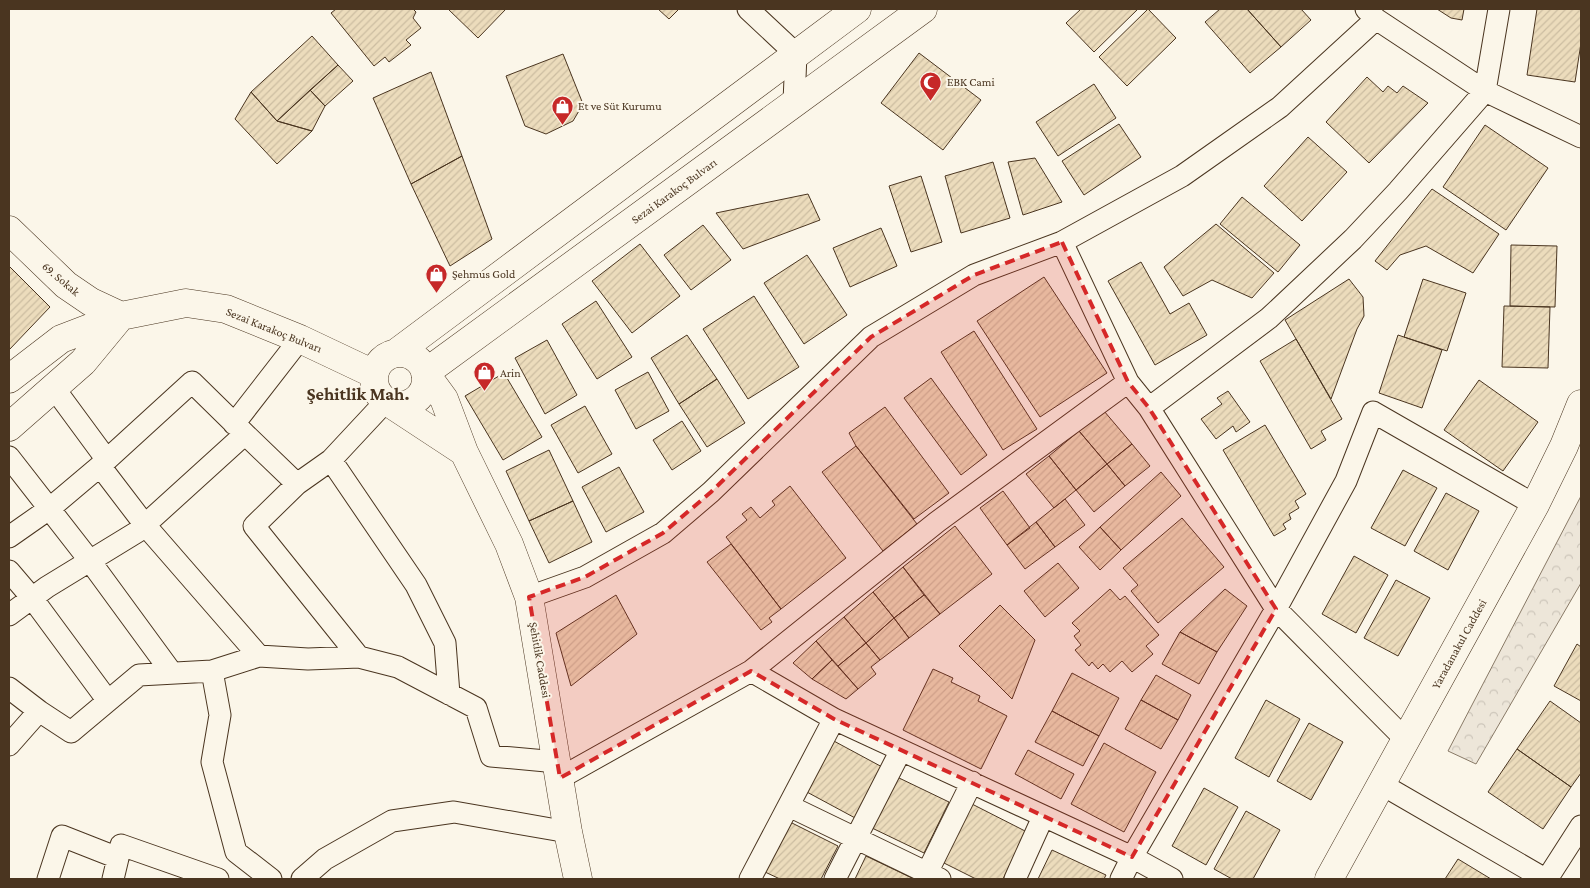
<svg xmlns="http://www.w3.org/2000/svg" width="1590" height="888" font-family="'Crimson Pro',serif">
  <defs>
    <pattern id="forest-crowns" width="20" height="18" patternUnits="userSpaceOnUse" patternTransform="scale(1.25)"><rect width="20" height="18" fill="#ede6d9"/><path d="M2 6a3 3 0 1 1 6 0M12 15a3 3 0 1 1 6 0" fill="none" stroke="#cdc6ba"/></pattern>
    <pattern id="building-hatch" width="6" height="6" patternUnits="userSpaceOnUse" patternTransform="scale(1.25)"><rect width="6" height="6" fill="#ecdcbc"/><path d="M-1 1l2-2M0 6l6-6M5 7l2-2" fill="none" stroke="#ccbda1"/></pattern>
  </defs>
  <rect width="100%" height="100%" fill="#fbf6e9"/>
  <path fill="url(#forest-crowns)" stroke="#887966" d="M1581,496V583L1476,764L1448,751Z"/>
  <path fill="url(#building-hatch)" stroke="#4a3520" d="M336,9H413L416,12L413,18L421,28L406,40L411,45L389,62L385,57L374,66L331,13Z
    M448,9H506L478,38Z
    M658,9H679L669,19Z
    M1081,9H1138L1094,52L1066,23Z
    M1148,9L1176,38L1127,86L1099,57Z
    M1220,9H1247L1281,47L1250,73L1205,22Z
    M1247,9H1301L1311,20L1281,47Z
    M1437,9H1464L1462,20L1451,18Z
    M1537,9H1581V43L1575,82L1527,75Z
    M312,36L338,65L277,121L251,92Z
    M919,53L981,100L943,150L881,103Z
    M563,54L583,104L573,121L546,134L525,126L506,76Z
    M338,65L353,81L325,106L310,90Z
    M431,72L462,156L411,184L373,98Z
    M1367,77L1383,92L1388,86L1397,93L1403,86L1428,103L1369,163L1326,122Z
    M1094,84L1116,118L1058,156L1036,122Z
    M310,90L325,106L312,131L277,121Z
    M251,92L277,121L312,131L277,164L235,119Z
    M1119,124L1141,157L1084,195L1062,161Z
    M1485,125L1548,168L1506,230L1443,187Z
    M1308,137L1347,172L1302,221L1264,186Z
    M462,156L492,239L450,266L411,184Z
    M1035,158L1062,202L1023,215L1008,162Z
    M993,162L1010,218L961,233L945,176Z
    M921,176L942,242L911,252L889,186Z
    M1432,189L1499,234L1473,273L1426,246L1400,255L1387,270L1375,261Z
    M808,194L820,220L743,249L716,213Z
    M1242,197L1300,245L1278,272L1220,224Z
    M1216,224L1274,273L1252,298L1212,280L1183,296L1164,267Z
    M703,225L731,260L691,290L664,255Z
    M881,228L897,266L850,287L833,248Z
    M640,244L680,296L632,333L592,281Z
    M1511,245L1557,246L1555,307L1510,306Z
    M807,255L847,315L804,344L764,283Z
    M1141,262L1170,314L1189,303L1207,335L1155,365L1108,281Z
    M9,266L50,307L9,350Z
    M1044,277L1107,373L1040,417L977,321Z
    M1349,279L1363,297L1364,316L1357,329L1331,399L1285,320Z
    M1423,279L1466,293L1447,351L1404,337Z
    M754,296L799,367L748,399L703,329Z
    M596,301L632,357L597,379L562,324Z
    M1504,306L1550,307L1548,368L1502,367Z
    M974,331L1037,429L1003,450L941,352Z
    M687,335L717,379L679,404L651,358Z
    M1398,335L1442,350L1422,408L1379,393Z
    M1296,339L1342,419L1321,431L1326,440L1311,449L1260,361Z
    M547,340L577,395L545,414L515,358Z
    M648,372L669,411L636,429L615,390Z
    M504,373L542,437L503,460L465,396Z
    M931,378L987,455L961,475L904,398Z
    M717,379L745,423L707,447L679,404Z
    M1479,380L1538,422L1503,471L1444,430Z
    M1228,391L1250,422L1236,432L1233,426L1216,439L1201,419L1222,404L1217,398Z
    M585,406L612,454L578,473L551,425Z
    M885,407L949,493L914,519L856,446L849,433Z
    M1104,411L1132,444L1107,464L1079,431Z
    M682,421L701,451L672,470L653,440Z
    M1265,425L1306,494L1295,501L1299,508L1289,514L1291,519L1283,524L1286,529L1274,536L1223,450Z
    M1079,431L1107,464L1076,490L1049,456Z
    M1132,444L1150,466L1125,486L1107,464Z
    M856,446L917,524L883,551L822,472Z
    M549,450L573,501L529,521L506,471Z
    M1049,456L1076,490L1054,508L1026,474Z
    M1107,464L1125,486L1094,512L1076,490Z
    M619,467L644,512L606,532L582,487Z
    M1403,470L1437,488L1405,546L1371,528Z
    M1161,472L1181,496L1121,550L1100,527Z
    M790,486L846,558L781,609L726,537L747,520L742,514L751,507L760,518L775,505L772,501Z
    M1003,491L1030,528L1007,545L980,508Z
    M1446,493L1479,511L1448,570L1414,551Z
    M1065,499L1085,525L1055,547L1036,522Z
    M573,501L592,542L549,563L529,521Z
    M1182,518L1224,567L1158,623L1131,591L1138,585L1123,568Z
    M1036,522L1055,547L1025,569L1007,545Z
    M955,526L992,574L940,614L903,567Z
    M1100,527L1121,550L1100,570L1079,547Z
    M731,544L781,609L769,618L772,622L761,630L707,562Z
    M1354,556L1388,575L1356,633L1322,614Z
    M1058,563L1079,588L1045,617L1024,591Z
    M903,567L924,595L894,618L873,592Z
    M1396,580L1430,598L1398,656L1364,638Z
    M1110,589L1120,600L1125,596L1159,635L1146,646L1153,654L1132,672L1122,661L1110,672L1103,664L1098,669L1092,662L1089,666L1075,650L1081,645L1074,636L1080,631L1072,623Z
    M1225,589L1247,606L1217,652L1180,632Z
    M873,592L894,618L866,643L844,617Z
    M616,595L637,634L571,686L556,633Z
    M924,595L940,614L909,638L894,618Z
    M1000,605L1035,640L1012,699L959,646Z
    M844,617L866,643L838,666L816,641Z
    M894,618L909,638L880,660L866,643Z
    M1180,632L1217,652L1199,684L1162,664Z
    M816,641L832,660L812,679L793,663Z
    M866,643L880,660L871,667L876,674L858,689L838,666Z
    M1577,644L1581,647V701L1554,686Z
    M832,660L858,689L846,699L812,679Z
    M933,669L953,678L951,682L980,696L978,701L1007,716L981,769L903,730Z
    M1072,673L1119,698L1099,736L1052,711Z
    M1156,675L1191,695L1178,720L1141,700Z
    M1141,700L1178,720L1161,749L1125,729Z
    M1266,700L1300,719L1269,777L1235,758Z
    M1550,701L1581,723V773L1571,787L1517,749Z
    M1052,711L1099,736L1083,766L1035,742Z
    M1309,723L1343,742L1311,800L1277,781Z
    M832,740L884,768L857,819L805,791Z
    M1104,743L1156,772L1124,832L1071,804Z
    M1517,749L1571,787L1543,829L1488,792Z
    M1028,750L1074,774L1061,799L1015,774Z
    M897,777L949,802L924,853L872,828Z
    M1204,788L1238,807L1206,865L1172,846Z
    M970,803L1027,832L1003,879H976L940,861Z
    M1246,811L1280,830L1253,879H1232L1214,869Z
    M790,822L838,846L821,879H780L765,872Z
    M1052,850L1106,875L1104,879H1038Z
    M866,856L914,879H855Z
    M1458,859L1491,879H1445Z"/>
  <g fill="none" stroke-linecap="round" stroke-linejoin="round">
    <defs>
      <path id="street" d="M748,9L796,54L794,102
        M1366,9L1376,19L1485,91L1581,137
        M1062,242L1128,382L1149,408L1276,609L1406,740
        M1128,382L937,522L751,671L834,719L1132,857L1172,879
        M54,388L107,460
        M1149,408L1269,318L1353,239L1398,191L1485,91L1499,9
        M234,424L300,339
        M245,434L297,484L331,460L386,401
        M9,457L90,561L172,673
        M331,460L416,585L445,643L449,694
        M100,466L145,525L259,656
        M297,484L254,526L359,657
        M9,537L49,509L100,466L192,382L245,434L137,532L47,587L9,615
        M9,571L32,598L108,701
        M529,597L585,577L663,533L711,492L871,337L974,275L1062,242L1182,176L1280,107L1376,19
        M212,671L220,715L212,762L236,852L271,879
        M9,688L39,711
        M9,745L39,711L71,732L139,675L212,671L259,656L308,659L359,657L398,667L476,708L491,756L557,762
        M560,778L751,671
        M1381,784L1545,879
        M789,806L940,879
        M48,879L62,836L118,858L121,845L218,879
        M113,879L118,858
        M302,879L325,859L392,821L454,812L568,832
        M750,879L834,719
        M835,879L901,750
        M924,879L972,782
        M1015,879L1043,817
        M1121,879L1132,857L1276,609L1346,481L1373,412L1535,505
        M1547,879L1581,826"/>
      <path id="secondary" d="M9,230L66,285L91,302L121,316L83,362L9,427
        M396,353L857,9
        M374 379a26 26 0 1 1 52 0a26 26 0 1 1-52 0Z
        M9,379L61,339L121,316L186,303L226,309L300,339L374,374
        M388,402L464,452
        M578,879L568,832L529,597L509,544L464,452L444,399L425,373L923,9
        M1329,879L1535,505L1564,446L1581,404"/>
    </defs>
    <use href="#street" stroke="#4a3520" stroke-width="23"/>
    <use href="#secondary" stroke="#4a3520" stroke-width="29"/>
    <use href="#street" stroke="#fbf6e9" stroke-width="21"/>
    <use href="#secondary" stroke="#fbf6e9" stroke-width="28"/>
  </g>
  <path fill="#d62828" fill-opacity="0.2" stroke="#d62828" stroke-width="4" stroke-dasharray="10 6" stroke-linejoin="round" d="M1062,242L1128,382L1149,408L1276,609L1132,857L834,719L751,671L560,778L529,597L585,577L663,533L711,492L871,337L974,275Z"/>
  <defs>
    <symbol id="mosque-pin" viewBox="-11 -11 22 30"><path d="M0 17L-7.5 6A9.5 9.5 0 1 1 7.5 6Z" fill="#c62828" stroke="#fbf6e9"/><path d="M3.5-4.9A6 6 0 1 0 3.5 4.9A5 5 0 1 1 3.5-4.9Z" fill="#fff"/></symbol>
    <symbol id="shop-pin" viewBox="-11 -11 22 30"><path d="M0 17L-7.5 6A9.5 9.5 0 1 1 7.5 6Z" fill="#c62828" stroke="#fbf6e9"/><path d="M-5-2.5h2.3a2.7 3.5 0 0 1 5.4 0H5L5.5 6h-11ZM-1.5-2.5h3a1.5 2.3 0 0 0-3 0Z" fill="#fff"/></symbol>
  </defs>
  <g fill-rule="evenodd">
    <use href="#mosque-pin" x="918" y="70" width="25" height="34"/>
    <use href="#shop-pin" x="550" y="94" width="25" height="34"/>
    <use href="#shop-pin" x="424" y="262" width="25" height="34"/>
    <use href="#shop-pin" x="472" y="360" width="25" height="34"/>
  </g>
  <g text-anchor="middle" stroke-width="4" stroke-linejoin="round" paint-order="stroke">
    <g font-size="12" fill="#4a3520" stroke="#fbf6e9" text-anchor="start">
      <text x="947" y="86">EBK Cami</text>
      <text x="578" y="110">Et ve Süt Kurumu</text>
      <text x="452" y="278">Şehmus Gold</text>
      <text x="500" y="377">Arin</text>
    </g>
    <g font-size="12" fill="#4a3520" stroke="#fbf6e9">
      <text transform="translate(674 191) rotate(-36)" y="4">Sezai Karakoç Bulvarı</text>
      <text transform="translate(61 279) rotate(40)" y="4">69. Sokak</text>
      <text transform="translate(274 330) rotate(22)" y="4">Sezai Karakoç Bulvarı</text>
      <text transform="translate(1459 644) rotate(-61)" y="4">Yaradanakul Caddesi</text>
      <text transform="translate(540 660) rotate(80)" y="4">Şehitlik Caddesi</text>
    </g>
    <g font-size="18" font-weight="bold" fill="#4a3520" stroke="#fbf6e9">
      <text x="358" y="400">Şehitlik Mah.</text>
    </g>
  </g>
  <rect width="1590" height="888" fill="none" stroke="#4a3520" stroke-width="20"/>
</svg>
